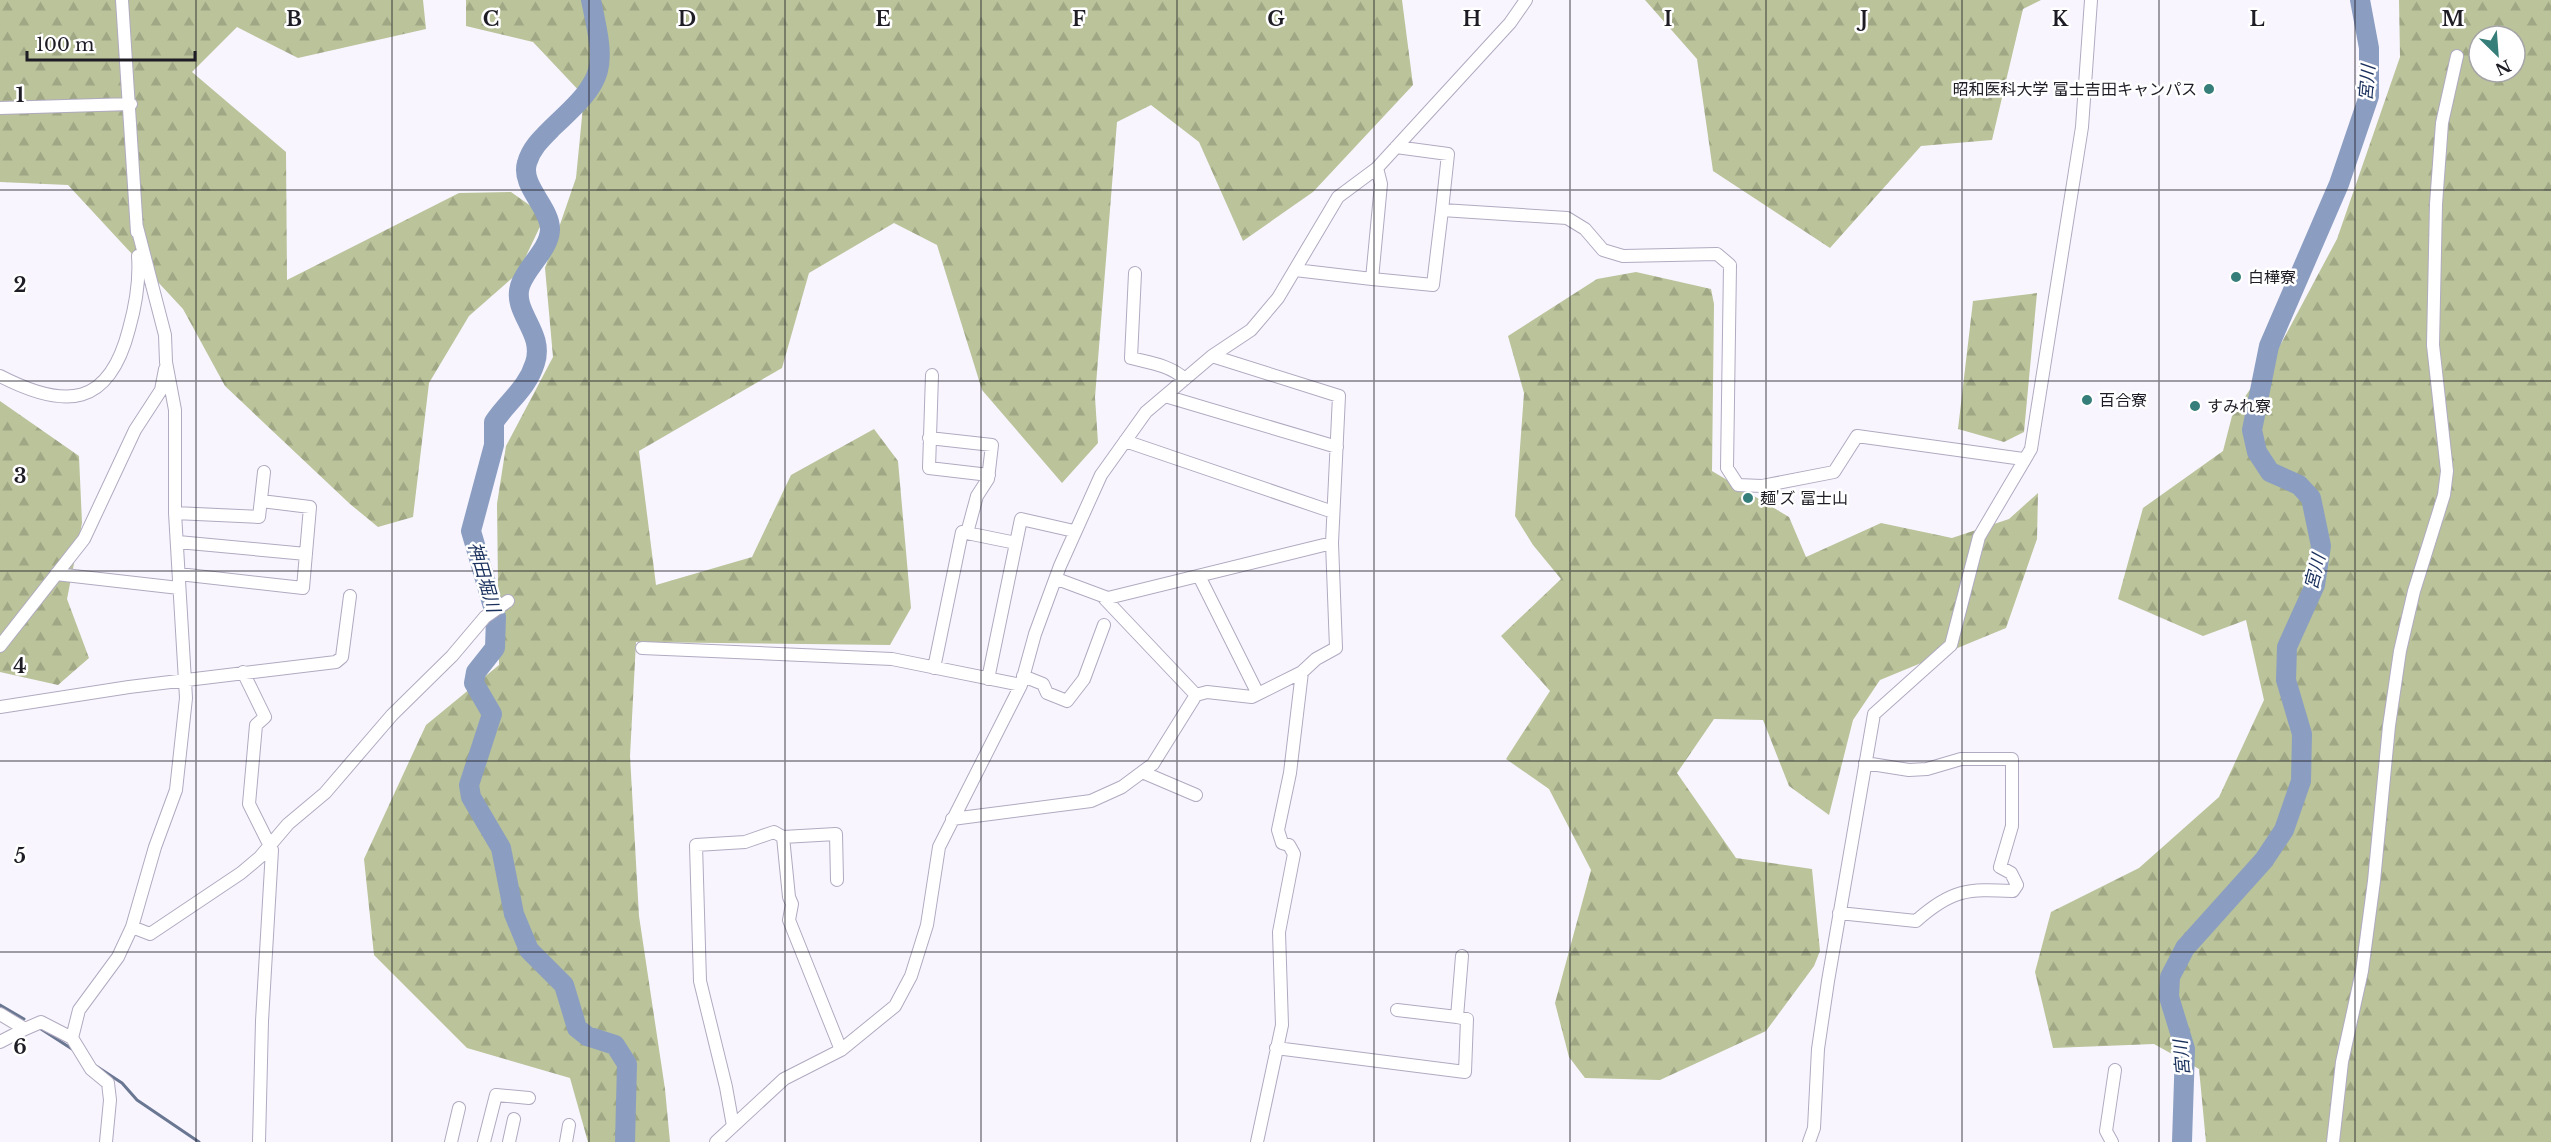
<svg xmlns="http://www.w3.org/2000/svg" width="2551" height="1142" font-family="'Libre Baskerville','Noto Sans JP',serif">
  <defs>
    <pattern id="forest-firs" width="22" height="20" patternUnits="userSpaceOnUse" patternTransform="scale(1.5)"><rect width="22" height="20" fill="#bac39a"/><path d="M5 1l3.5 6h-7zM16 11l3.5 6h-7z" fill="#9fa785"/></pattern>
  </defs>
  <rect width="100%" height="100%" fill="#f8f5ff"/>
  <path fill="url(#forest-firs)" fill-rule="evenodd" d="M0,0H423L426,29L298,58L237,27L192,72L286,152L287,280L459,193L511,192L545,216L518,273L469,316L429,383L413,517L378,527L350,504L225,386L183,309L68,185L0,182Z
    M466,0H1402L1413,85L1313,192L1243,241L1199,142L1151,105L1117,122L1095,397L1098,443L1062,483L982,390L937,245L894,223L809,273L782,368L639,451L656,585L752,557L791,475L874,429L898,461L911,608L890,645L636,642L630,756L639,916L665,1089L670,1142H588L570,1078L467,1048L374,955L364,859L426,725L499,665L497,504L506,446L553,357L545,268L576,178L584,96L533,42L466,26Z
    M1645,0H2041L2023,9L1992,140L1921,146L1830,248L1713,171L1697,59Z
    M2399,0H2551V1142H2206L2199,1069L2154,1044L2053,1048L2035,972L2051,912L2139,868L2219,797L2264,700L2246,620L2203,636L2118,599L2143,508L2223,451L2232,416L2282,342L2337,239L2400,57ZM2479,36H2515V72H2479Z
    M1636,272L1711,289L1714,304L1712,471L1789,517L1806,557L1881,523L1952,538L2009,519L2038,493L2037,539L2006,628L1880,680L1853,720L1829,815L1789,786L1763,720L1714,719L1677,773L1736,858L1812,869L1820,951L1814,966L1766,1031L1660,1080L1585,1078L1569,1057L1555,1003L1591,870L1549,789L1506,759L1550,691L1501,636L1561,579L1533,545L1515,516L1524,393L1508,336L1597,279Z
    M2037,293L2024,432L2004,442L1958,429L1973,301Z
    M0,401L79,456L82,523L67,599L89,658L58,685L0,672Z"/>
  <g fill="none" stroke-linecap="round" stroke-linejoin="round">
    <path stroke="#6a7792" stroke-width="3" d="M0,1005L24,1019
      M41,1029L72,1049
      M96,1066L122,1083L137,1100L199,1142"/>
    <path stroke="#8b9ec1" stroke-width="20" d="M591,0C606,70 607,77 553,127C542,138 531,148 527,163C520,186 551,208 550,230C549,250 526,267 520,286C512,313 545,332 535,363C527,389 508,401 494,422V445L471,531L496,617L495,648L476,672L474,683L492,714L469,785L471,797L501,848L514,914L529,950L564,985L577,1028L587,1036L615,1045L627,1064L625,1142
      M2182,1142L2185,1049L2169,997L2170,977L2185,948L2264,860L2284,830L2301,781L2302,734L2286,680L2287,647L2315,585L2321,546L2311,498L2299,485L2270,472L2257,452L2252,430L2269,346L2339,184L2369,96V48L2360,0"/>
    <defs>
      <path id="minor" d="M122,0L137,232
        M0,108L131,104
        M1396,147L1448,154L1442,210L1567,218L1585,229L1603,250L1623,256L1717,254L1730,265L1727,468L1738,485L1762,486L1834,472L1857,436L2023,459
        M1377,168L1381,184L1372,279L1433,285L1442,210
        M1295,270L1372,279
        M1135,273L1131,358C1151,363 1169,365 1185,379
        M932,375L929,468L989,475
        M0,376C66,410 109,407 129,329C136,304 140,282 138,256
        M1165,396L1337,447
        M929,438L992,445L988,479L977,496L967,533
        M1125,441L1333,512
        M175,513L259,517L264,472
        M178,542L306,554
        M56,574L179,588
        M179,574L303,588L310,507L261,501
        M1199,576L1258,694
        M1057,579L1108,598L1332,543
        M1105,599L1196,695
        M0,646L84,539L135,430L161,390L165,369
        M642,648L892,659L1021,685
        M934,668L962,532L1016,543
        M243,672L265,717L256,725L249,804L272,850L262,1021L259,1142
        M1023,676L1043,684L1047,693L1067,701L1084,679L1104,625
        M988,679L1021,519L1074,531
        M0,707L129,687L336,662L342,657L350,596
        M1142,772L1196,795
        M952,819L1091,801L1122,787L1153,764L1196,695L1207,692L1252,697L1302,672L1316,659L1336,648L1332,543L1339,396L1212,356
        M783,837L789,897L792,904L789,920L841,1050
        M1839,913L1916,921C1952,889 1967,889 2013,891L2017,885L2011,873L2000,867L2012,826V759H1961L1927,769L1909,770L1865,763
        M132,927L150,934L241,873L260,857L288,824L325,793L392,715L452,656L485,617L508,601
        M1397,1010L1457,1017
        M0,1014L25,1029L41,1022L72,1038L91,1069L108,1083L110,1100L106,1142
        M72,1038L79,1010L118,957L132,927L155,847L176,790L186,698L175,513V410L166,362L165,335L137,227
        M0,1042L25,1029
        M1276,1048L1465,1072L1467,1019L1457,1017L1462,956
        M733,1126L726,1087L700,981L696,845L745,842L774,832L783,837L836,834L837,880
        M451,1142L459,1108
        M484,1142L496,1095L529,1098
        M509,1142L514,1119
        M566,1142L569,1125
        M716,1142L784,1079L841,1050L895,1006L911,976L927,925L939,847L1021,685L1035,634L1060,566L1101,475L1146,412L1212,356L1251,330L1278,298L1338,197L1377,168L1510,23L1526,0
        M1257,1142L1282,1025L1279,932L1294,854L1289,845L1282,843L1278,830L1290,773L1302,672
        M1809,1142L1814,1128L1818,1049L1828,981L1874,714L1951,645L1979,537L2031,449L2082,127L2091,0
        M2112,1142L2106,1131L2115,1070
        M2333,1142L2342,1062L2362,971L2374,881L2389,726L2400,651L2414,591L2444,495L2447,471L2433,345L2436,204L2442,123L2457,56"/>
    </defs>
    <use href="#minor" stroke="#b1aac0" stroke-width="14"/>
    <use href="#minor" stroke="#fff" stroke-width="12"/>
  </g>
  <path fill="none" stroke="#1e1c24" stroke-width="1.5" stroke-opacity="0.55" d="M196,0V1142M392,0V1142M589,0V1142M785,0V1142M981,0V1142M1177,0V1142M1374,0V1142M1570,0V1142M1766,0V1142M1962,0V1142M2159,0V1142M2355,0V1142M0,190H2551M0,381H2551M0,571H2551M0,761H2551M0,952H2551"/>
  <g fill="#367e7a" stroke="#fff" stroke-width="2">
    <circle cx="2209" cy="89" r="6"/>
    <circle cx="2236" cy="277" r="6"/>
    <circle cx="2087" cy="400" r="6"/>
    <circle cx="2195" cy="406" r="6"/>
    <circle cx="1748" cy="498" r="6"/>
  </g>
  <g text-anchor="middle" stroke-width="5" stroke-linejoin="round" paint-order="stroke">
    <g font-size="16" fill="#1e1c24" stroke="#fff" text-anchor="start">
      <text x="2197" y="95" text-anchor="end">昭和医科大学 富士吉田キャンパス</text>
      <text x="2248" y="283">白樺寮</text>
      <text x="2099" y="406">百合寮</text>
      <text x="2207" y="412">すみれ寮</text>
      <text x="1760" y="504">麺'ズ 冨士山</text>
    </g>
    <g font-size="18" font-style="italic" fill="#1a305d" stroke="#fff">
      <text transform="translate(2367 83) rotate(-85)" y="6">宮川</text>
      <text transform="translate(2315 572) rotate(-76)" y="6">宮川</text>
      <text transform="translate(484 577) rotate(74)" y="6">神田堀川</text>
      <text transform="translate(2182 1058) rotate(-95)" y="6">宮川</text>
    </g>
  </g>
  <g font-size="20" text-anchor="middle" font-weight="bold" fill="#1e1c24" stroke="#fff" stroke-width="5" stroke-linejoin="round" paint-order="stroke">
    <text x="294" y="26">B</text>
    <text x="491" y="26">C</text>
    <text x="687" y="26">D</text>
    <text x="883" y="26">E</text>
    <text x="1079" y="26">F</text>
    <text x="1276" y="26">G</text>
    <text x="1472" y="26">H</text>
    <text x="1668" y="26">I</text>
    <text x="1864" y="26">J</text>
    <text x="2060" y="26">K</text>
    <text x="2257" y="26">L</text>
    <text x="2453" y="26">M</text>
    <text x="20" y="102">1</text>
    <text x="20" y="292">2</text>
    <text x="20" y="483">3</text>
    <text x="20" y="673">4</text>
    <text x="20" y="863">5</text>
    <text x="20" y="1054">6</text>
  </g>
  <g transform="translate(2497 54) rotate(155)"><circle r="28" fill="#ffffff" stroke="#a5a4a7" stroke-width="1.5"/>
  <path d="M0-4.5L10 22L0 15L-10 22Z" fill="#367e7a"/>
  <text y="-9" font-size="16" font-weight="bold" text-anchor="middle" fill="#1e1c24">N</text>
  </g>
  <path d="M27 51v9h168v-9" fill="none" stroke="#1e1c24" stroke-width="3"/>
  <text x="36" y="51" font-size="18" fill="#1e1c24" stroke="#ffffff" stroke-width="4.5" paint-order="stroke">100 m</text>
</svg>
